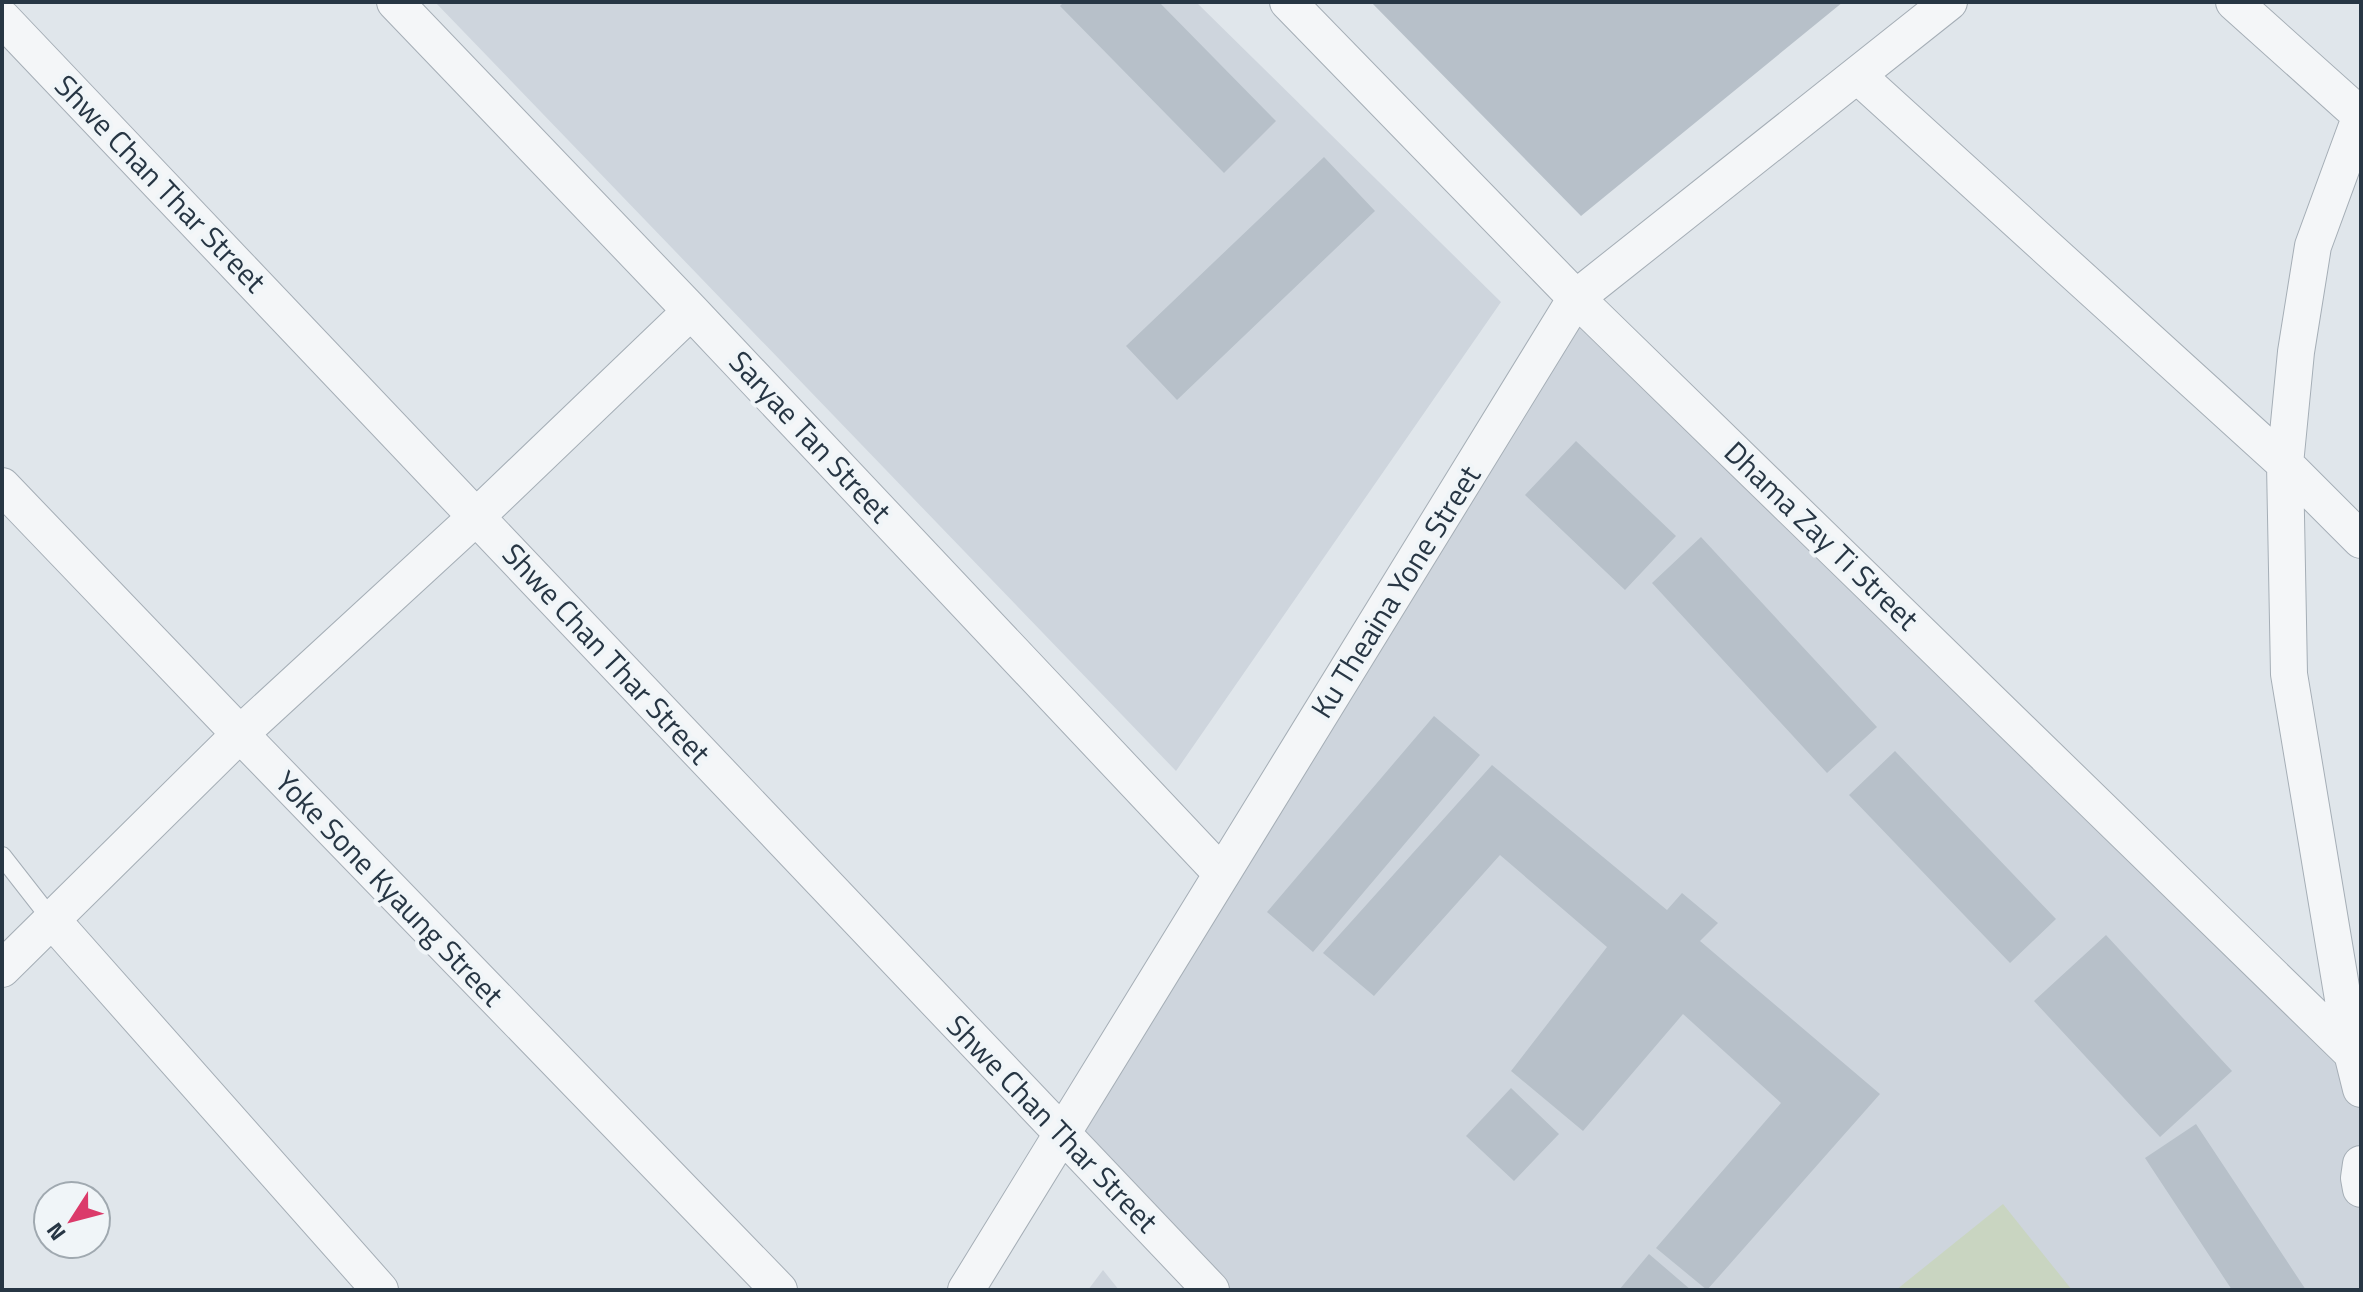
<svg xmlns="http://www.w3.org/2000/svg" width="2363" height="1292" font-family="'Titillium Web',sans-serif">
  <rect width="100%" height="100%" fill="#e0e6eb"/>
  <path fill="#ced5dd" d="M435,2H1196L1501,302L1176,771Z
    M1576,298L2352,1053L2361,1089V1290H1211L1061,1135Z
    M1103,1270L1119,1290H1088Z"/>
  <path fill="#c9d5c1" d="M2003,1204L2072,1290H1896Z"/>
  <path fill="#b7c0c9" d="M1064,2H1159L1276,121L1224,173L1060,6Z
    M1371,2H1843L1581,216Z
    M1324,157L1375,211L1177,400L1126,346Z
    M1576,441L1676,536L1625,590L1525,495Z
    M1701,537L1877,727L1827,773L1652,583Z
    M1434,716L1480,755L1313,952L1267,912Z
    M1895,751L2056,919L2010,963L1849,795Z
    M1492,765L1667,910L1682,893L1718,923L1700,941L1880,1094L1707,1290L1656,1248L1781,1103L1683,1014L1583,1131L1511,1071L1607,947L1500,855L1374,996L1323,953Z
    M2106,935L2232,1071L2160,1137L2034,1001Z
    M1511,1088L1559,1134L1514,1181L1466,1136Z
    M2196,1124L2306,1290H2232L2145,1158Z
    M1649,1254L1691,1290H1619Z"/>
  <g fill="none" stroke-linecap="round" stroke-linejoin="round">
    <defs>
      <path id="lane" d="M2,856L52,920"/>
      <path id="street" d="M395,2L691,311L1222,874
        M1288,2L1576,298L2361,1062
        M2234,2L2361,116
        M2,18L1211,1290
        M1857,75L2285,464L2361,540
        M2361,115L2313,246L2296,352L2285,464L2289,674L2352,1053L2361,1089
        M2,486L240,734L779,1290
        M52,920L380,1290
        M2,969L240,734L476,517L691,311
        M2361,1164L2359,1178L2361,1189
        M966,1290L1576,298L1949,2"/>
    </defs>
    <use href="#lane" stroke="#a5aeb6" stroke-width="20"/>
    <use href="#street" stroke="#a5aeb6" stroke-width="38"/>
    <use href="#lane" stroke="#f4f6f8" stroke-width="18"/>
    <use href="#street" stroke="#f4f6f8" stroke-width="36"/>
  </g>
  <g text-anchor="middle" stroke-width="8" stroke-linejoin="round" paint-order="stroke">
    <g font-size="30" fill="#273644" stroke="#f0f5f8">
      <text transform="translate(160 184) rotate(46)" y="10">Shwe Chan Thar Street</text>
      <text transform="translate(810 437) rotate(47)" y="10">Saryae Tan Street</text>
      <text transform="translate(1821 536) rotate(44)" y="10">Dhama Zay Ti Street</text>
      <text transform="translate(1396 592) rotate(-58)" y="10">Ku Theaina Yone Street</text>
      <text transform="translate(606 654) rotate(47)" y="10">Shwe Chan Thar Street</text>
      <text transform="translate(389 889) rotate(46)" y="10">Yoke Sone Kyaung Street</text>
      <text transform="translate(1052 1124) rotate(46)" y="10">Shwe Chan Thar Street</text>
    </g>
  </g>
  <rect width="2363" height="1292" fill="none" stroke="#273644" stroke-width="8"/>
  <g transform="translate(72 1220) rotate(234)"><circle r="38" fill="#f0f5f8" stroke="#a0a9b0" stroke-width="2"/>
  <path d="M0-6L14 30L0 20L-14 30Z" fill="#db3a6a"/>
  <text y="-12" font-size="22" font-weight="bold" text-anchor="middle" fill="#273644">N</text>
  </g>
</svg>
